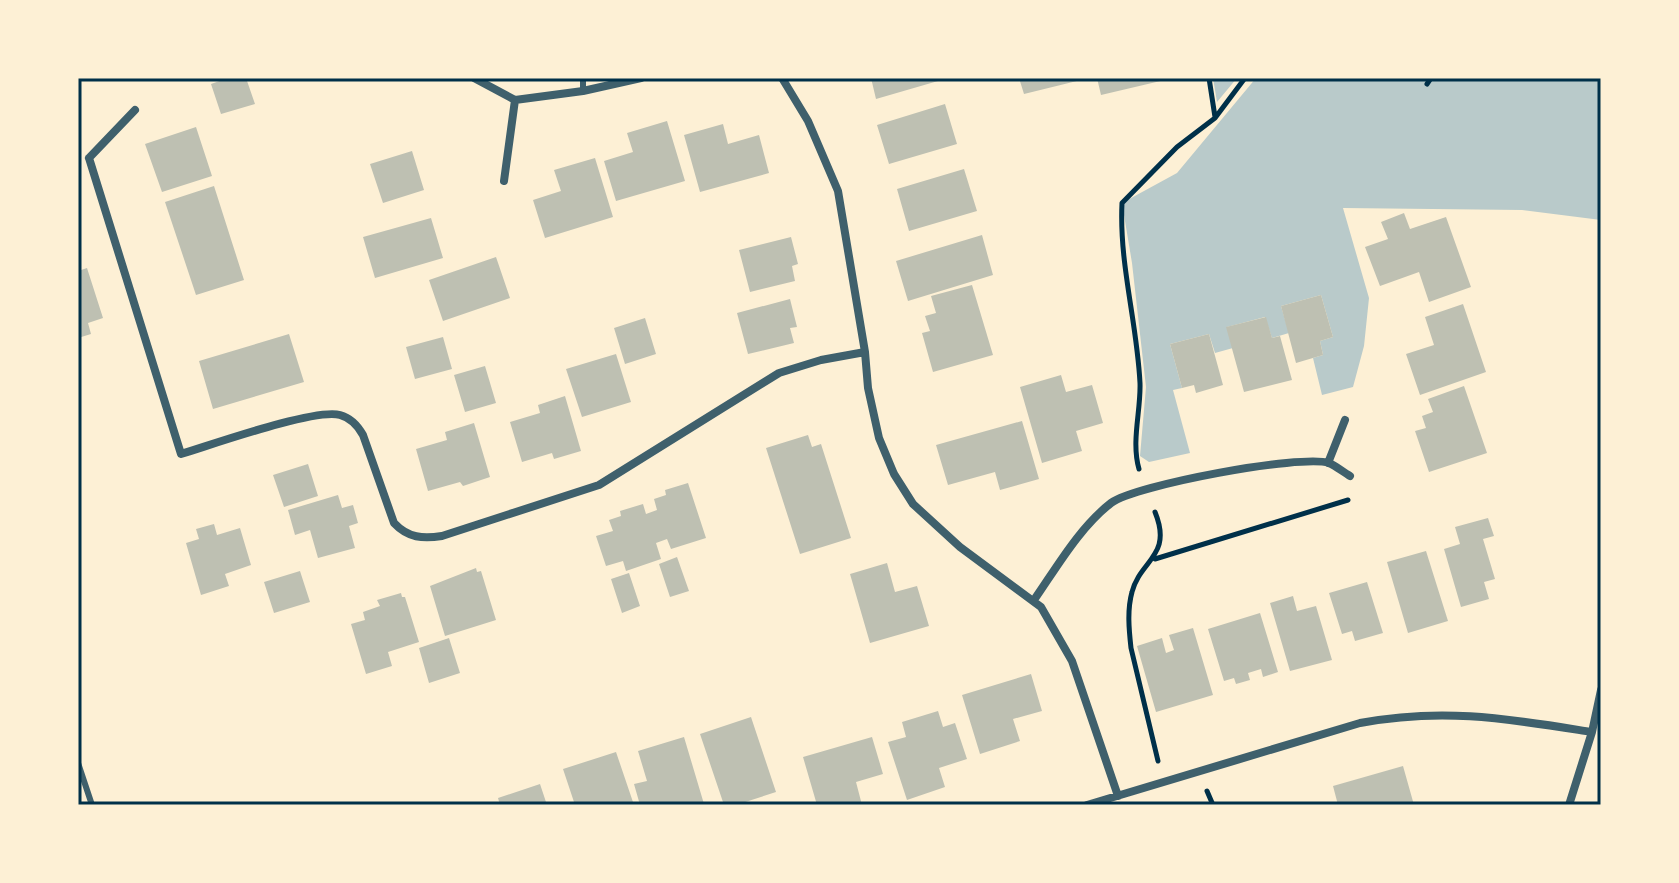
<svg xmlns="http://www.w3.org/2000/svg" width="1679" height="883" font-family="Literata,serif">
  <rect width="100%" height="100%" fill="#fdf0d5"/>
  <path fill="#b9caca" d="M1213,78H1237L1217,102Z
    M1256,78H1601V220L1522,210L1343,208L1369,298L1364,346L1353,387L1322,395L1313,358L1323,355L1320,341L1333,337L1321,295L1281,306L1289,333L1272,338L1265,317L1227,327L1233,348L1215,353L1209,334L1170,344L1182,388L1173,390L1190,453L1149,462L1140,456L1146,387L1132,263L1122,203L1177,173Z"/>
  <path fill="#bec0b2" d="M228,78H246L255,104L221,114L211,84Z
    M871,78H937L938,81L876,99Z
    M1019,78H1085V79L1024,94Z
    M1097,78H1169V79L1101,95Z
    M945,104L957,144L889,164L877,125Z
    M667,121L685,181L616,201L604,161L633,152L627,133Z
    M723,124L728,144L759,135L769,173L700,192L684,135Z
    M196,127L212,176L162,192L145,144Z
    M412,151L424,190L383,203L370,164Z
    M595,158L613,217L545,238L533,200L561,191L554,170Z
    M964,169L977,211L909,231L897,189Z
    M214,186L244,280L196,295L165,202Z
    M1404,213L1410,229L1446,217L1471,287L1429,302L1419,272L1380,286L1365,247L1388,239L1381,222Z
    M431,218L443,258L375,278L363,237Z
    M982,235L993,275L908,301L896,261Z
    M791,237L798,264L792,266L795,281L750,292L739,250Z
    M496,257L510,298L443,321L429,280Z
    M87,268L103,318L88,323L91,334L78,338V271Z
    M972,285L993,355L933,372L922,333L930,331L925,316L936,313L931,296Z
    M1321,295L1333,337L1320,341L1323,355L1296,363L1281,306Z
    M790,299L797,327L790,328L794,343L748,354L737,313Z
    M1463,304L1486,372L1420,395L1406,354L1434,345L1425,317Z
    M1266,317L1272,338L1280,336L1292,380L1244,392L1226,327Z
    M645,318L656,354L625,364L614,328Z
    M289,334L304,382L213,409L199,361Z
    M1209,334L1223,385L1196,393L1194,385L1182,388L1170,344Z
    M443,337L452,369L415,379L406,347Z
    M616,354L631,402L582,417L566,369Z
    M485,366L496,403L465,412L454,375Z
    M1061,375L1066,392L1092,385L1103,423L1076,431L1082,451L1042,463L1020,387Z
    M1464,386L1487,453L1429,472L1415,431L1426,428L1422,416L1433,412L1428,399Z
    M565,396L581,451L554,459L552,453L522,462L510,422L540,413L538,405Z
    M1022,421L1039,479L1000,490L995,472L948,485L936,445Z
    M474,423L490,477L463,486L460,482L428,491L416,449L447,440L445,432Z
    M808,435L812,447L821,444L851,538L800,554L766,448Z
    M308,464L318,496L284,507L273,475Z
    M688,483L706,538L671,549L667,539L656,543L661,559L626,571L623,561L606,566L596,536L613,531L609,520L621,516L620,511L643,504L646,514L657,510L654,499L666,495L665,490Z
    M338,495L342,508L353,505L358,523L349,526L355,548L318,558L310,530L295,535L288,510Z
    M1488,518L1494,536L1483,539L1495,579L1484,582L1489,599L1461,607L1444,549L1460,544L1455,527Z
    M214,524L217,535L240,528L251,565L225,574L229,586L201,595L186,543L199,539L196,529Z
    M1426,551L1448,621L1408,633L1387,562Z
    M677,557L689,591L670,597L659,564Z
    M887,563L895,592L917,586L929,626L870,643L850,574Z
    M476,568L477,572L481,571L496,620L445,636L430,586Z
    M300,571L310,602L274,613L264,582Z
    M629,573L640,606L622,613L611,579Z
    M1367,582L1383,633L1355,641L1352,631L1342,634L1329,593Z
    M401,593L402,597H405L419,642L388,652L392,666L366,674L351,624L365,620L363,612L380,606L377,600Z
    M1293,596L1297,611L1316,606L1332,660L1290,671L1270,603Z
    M1260,613L1278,672L1263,677L1261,669L1248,673L1250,680L1236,684L1234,678L1224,681L1208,629Z
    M1193,628L1213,695L1156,712L1137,646L1162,638L1166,653L1174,650L1169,635Z
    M449,638L460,673L429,683L419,648Z
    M1031,674L1042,711L1013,719L1020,741L980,754L962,695Z
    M938,711L943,727L955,723L967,759L939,768L945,787L907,800L888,742L906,737L902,722Z
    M751,717L776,792L736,805H724L700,734Z
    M684,737L704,804L640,805L634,784L647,781L638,751Z
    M872,737L883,774L856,782L862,805H817L803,757Z
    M616,752L634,805H575L563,769Z
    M1403,766L1414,805H1338L1333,786Z
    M540,784L547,805H500L498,798Z"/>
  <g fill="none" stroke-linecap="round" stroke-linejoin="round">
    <path stroke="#003049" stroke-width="5" d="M1209,78L1215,117
      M1427,84L1431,78
      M1139,469C1131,441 1141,411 1140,383C1137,322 1119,264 1122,203L1177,147L1215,118L1245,78
      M1155,512C1173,556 1140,560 1132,592C1127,610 1129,630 1131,648L1158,761
      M1155,559L1348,500
      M1207,791L1213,805"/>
    <path stroke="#3f606c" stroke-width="6" d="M583,78V91
      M78,763L92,805"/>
    <path stroke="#3f606c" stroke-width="8" d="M474,78L515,100L583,91L641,78
      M782,78L808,121L838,191L865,352L868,388L879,438L894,474L913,504L960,547L1041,607L1072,661L1118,796
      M89,158L181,454C211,445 315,408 340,415C351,418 358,426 363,435L394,523C408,538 423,539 442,536L599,485L779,373L821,360L865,352
      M89,158L135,110
      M504,181L515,100
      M1328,463L1345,420
      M1034,600C1057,567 1079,528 1111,503C1135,485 1301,454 1329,463C1336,466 1343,472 1350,476
      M1087,805L1360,723C1444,707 1509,719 1592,732
      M1569,805L1592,732L1601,690"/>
  </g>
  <rect width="1679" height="883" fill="none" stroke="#fdf0d5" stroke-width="160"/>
  <rect x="80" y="80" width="1519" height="723" fill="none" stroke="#003049" stroke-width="3"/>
</svg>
